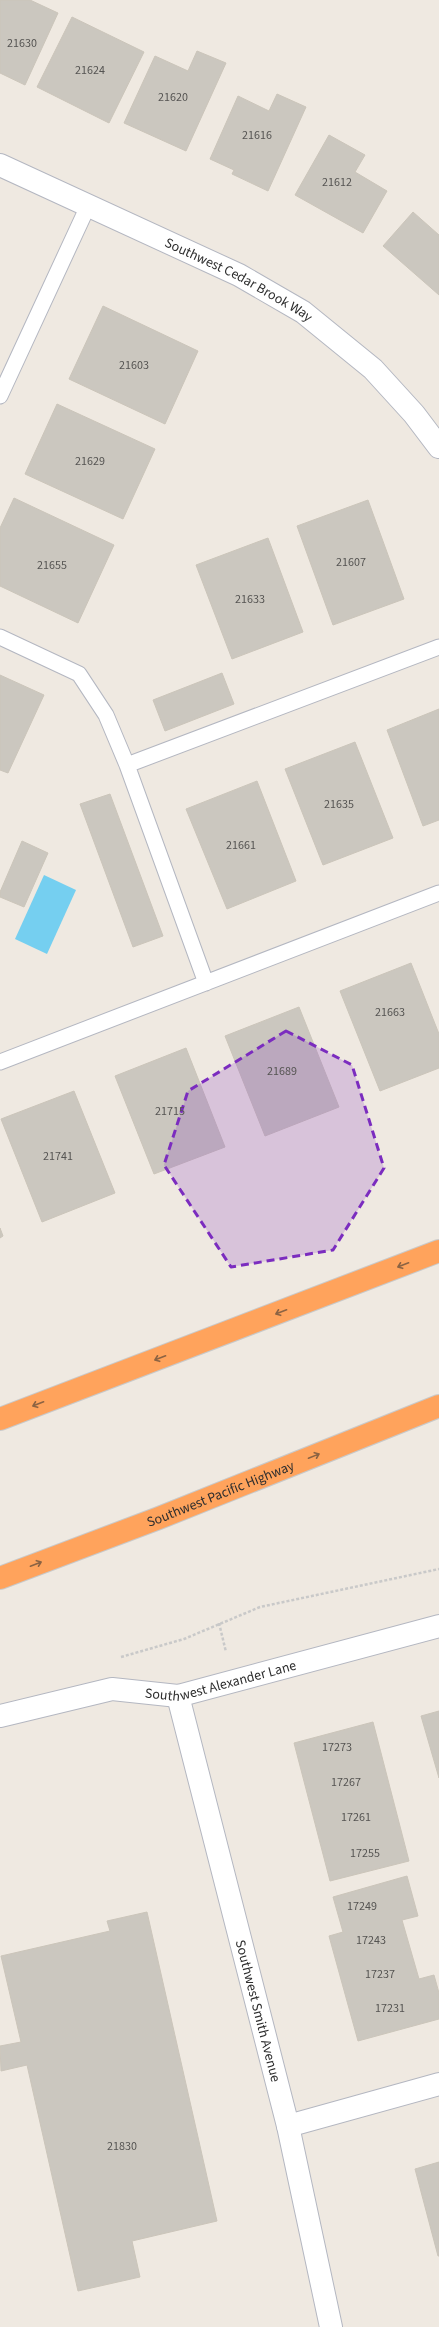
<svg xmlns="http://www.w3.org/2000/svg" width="439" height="2327" font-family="'Source Sans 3',sans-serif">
  <rect width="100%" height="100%" fill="#efe9e1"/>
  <path fill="#75cff0" d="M44,875L76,890L47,954L15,939Z"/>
  <path fill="#cbc7bf" stroke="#cbc5ba" d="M0,0H30L58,13L25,85L0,73Z
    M72,17L144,52L109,123L37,87Z
    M197,51L226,63L186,151L124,123L155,56L188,71Z
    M277,94L306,107L268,191L232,174L234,170L210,159L238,96L269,111Z
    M329,135L365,155L355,172L387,191L363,233L295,195Z
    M413,212L439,235V295L383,246Z
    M103,306L198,351L165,424L69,379Z
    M57,404L155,449L123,519L25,474Z
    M14,498L114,545L78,623L0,586V528Z
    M368,500L404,599L333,625L297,526Z
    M268,538L303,632L232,659L196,565Z
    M222,673L234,704L165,731L153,700Z
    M0,675L44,695L8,773L0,770Z
    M439,709V820L423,826L387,730Z
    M355,742L393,838L323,865L285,769Z
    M257,781L296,881L227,909L186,809Z
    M110,794L163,936L133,947L80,804Z
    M22,841L48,853L24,907L0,897V892Z
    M411,963L439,1034V1068L380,1091L340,991Z
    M299,1007L339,1107L265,1136L225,1036Z
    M186,1048L225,1147L154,1174L115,1076Z
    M74,1091L115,1193L42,1222L1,1119Z
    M0,1228L3,1236L0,1238Z
    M439,1711V1778L421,1716Z
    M373,1722L409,1861L330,1881L294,1743Z
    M407,1876L418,1916L402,1920L419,1979L434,1975L439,1993V2019L358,2041L329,1936L343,1932L333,1897Z
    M147,1912L217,2221L132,2241L140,2277L78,2291L27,2065L1,2071L0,2046L21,2042L1,1956L110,1931L107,1921Z
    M439,2162V2256H438L415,2169Z"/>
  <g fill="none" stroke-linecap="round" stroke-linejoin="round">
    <defs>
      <path id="lane" d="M0,396L88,206
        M0,637L79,674L106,715L127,765L206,983
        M127,765L439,647
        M0,1062L439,893"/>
      <g id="street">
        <path id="s1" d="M178,1696L288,2126L331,2327"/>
        <path id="s2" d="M0,1716L112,1689L178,1696L439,1626"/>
        <path d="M288,2126L439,2084"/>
      </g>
      <g id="secondary">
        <path id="s3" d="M0,165L239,275L303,312L373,369L414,414L439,447"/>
      </g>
      <g id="highway">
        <path d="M0,1419L439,1251"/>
        <path id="s4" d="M0,1578L159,1518L439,1406"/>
      </g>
    </defs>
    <use href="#lane" stroke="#b4b7c1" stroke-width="17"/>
    <use href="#street" stroke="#b4b7c1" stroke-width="24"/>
    <use href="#secondary" stroke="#b4b7c1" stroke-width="24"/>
    <use href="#highway" stroke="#c9c9c9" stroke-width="24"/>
    <path stroke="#c9c9c9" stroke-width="2.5" stroke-dasharray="3 2" stroke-linecap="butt" d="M219,1623L226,1652
      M121,1657L184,1639L260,1607L439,1569"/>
    <use href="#lane" stroke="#fff" stroke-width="15"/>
    <use href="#street" stroke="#fff" stroke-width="22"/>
    <use href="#secondary" stroke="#fff" stroke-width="22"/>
    <use href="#highway" stroke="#ffa35c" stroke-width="22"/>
  </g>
  <defs><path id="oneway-shaft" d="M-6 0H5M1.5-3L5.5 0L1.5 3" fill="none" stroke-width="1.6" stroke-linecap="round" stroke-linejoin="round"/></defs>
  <g stroke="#8c6343">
    <use href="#oneway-shaft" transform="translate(403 1265) rotate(159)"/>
    <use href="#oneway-shaft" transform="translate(281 1312) rotate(159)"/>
    <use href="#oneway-shaft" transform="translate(160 1358) rotate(159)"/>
    <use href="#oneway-shaft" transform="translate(38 1404) rotate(159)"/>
    <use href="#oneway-shaft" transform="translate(314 1456) rotate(-22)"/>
    <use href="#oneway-shaft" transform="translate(36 1564) rotate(-21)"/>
  </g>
  <path fill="#7b2cbf" fill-opacity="0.2" stroke="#7b2cbf" stroke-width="3" stroke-dasharray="8 5" stroke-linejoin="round" d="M286,1031L352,1065L384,1168L333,1250L231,1267L164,1165L188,1091Z"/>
  <g text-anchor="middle" stroke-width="3" stroke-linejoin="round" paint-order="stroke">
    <g font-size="12" fill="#555452">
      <text x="22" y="47">21630</text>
      <text x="90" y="74">21624</text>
      <text x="173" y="101">21620</text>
      <text x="257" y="139">21616</text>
      <text x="337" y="186">21612</text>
      <text x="134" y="369">21603</text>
      <text x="90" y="465">21629</text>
      <text x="351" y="566">21607</text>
      <text x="52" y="569">21655</text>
      <text x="250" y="603">21633</text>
      <text x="339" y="808">21635</text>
      <text x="241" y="849">21661</text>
      <text x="390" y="1016">21663</text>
      <text x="282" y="1075">21689</text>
      <text x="170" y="1115">21715</text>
      <text x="58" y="1160">21741</text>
      <text x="337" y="1751">17273</text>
      <text x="346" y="1786">17267</text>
      <text x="356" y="1821">17261</text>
      <text x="365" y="1857">17255</text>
      <text x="362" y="1910">17249</text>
      <text x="371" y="1944">17243</text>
      <text x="380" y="1978">17237</text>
      <text x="390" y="2012">17231</text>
      <text x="122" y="2150">21830</text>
    </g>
    <g font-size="14" fill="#2e2e2e" stroke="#fff">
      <text dy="5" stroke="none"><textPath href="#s3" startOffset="265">Southwest Cedar Brook Way</textPath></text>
      <text dy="5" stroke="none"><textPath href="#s4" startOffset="236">Southwest Pacific Highway</textPath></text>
      <text dy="5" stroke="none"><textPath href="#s2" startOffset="226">Southwest Alexander Lane</textPath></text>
      <text dy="5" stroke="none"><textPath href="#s1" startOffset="325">Southwest Smith Avenue</textPath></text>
    </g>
  </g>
</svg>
